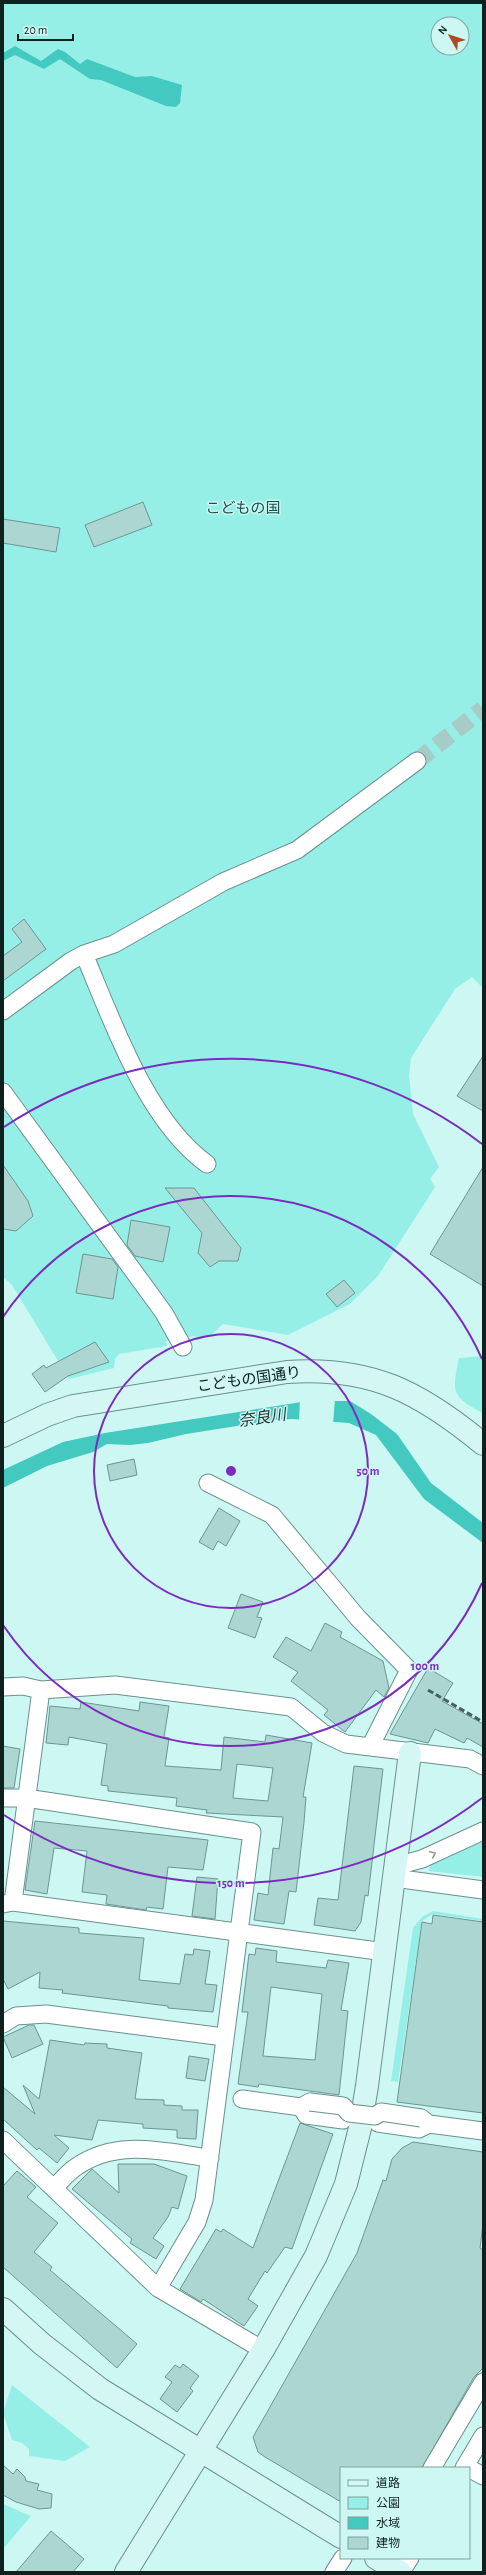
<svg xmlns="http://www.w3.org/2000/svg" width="486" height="2575" font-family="'Alegreya Sans','Noto Sans JP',sans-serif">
  <rect width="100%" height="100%" fill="#ccf7f2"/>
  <path fill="#96efe7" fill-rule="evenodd" d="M3,3H483V988L472,977L455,989L411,1058L409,1075L413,1114L439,1167L430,1179L435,1187L378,1276L350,1304L288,1335L223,1324L210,1336L197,1340L196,1336L166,1341L167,1346L119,1354L115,1359L114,1368L69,1379L12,1285L3,1277ZM438,24H462V48H438Z
    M483,1356V1413C451,1397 452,1392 459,1358Z
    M483,1840V1877L429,1871L430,1865Z
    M433,1911L483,1919V1921L433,1914L422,1921L398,2082L391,2081L413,1928L422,1917Z
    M12,2385L90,2447L65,2461L29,2456V2449L22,2443L12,2440L3,2413Z
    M3,2504L31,2516L3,2549Z"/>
  <path fill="#43c9bf" d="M15,46L41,61L58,49L65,52L80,64L87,59L135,77L152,76L182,85L180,103L176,107L166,106L101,80L90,79L60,59L44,69L15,55L3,61V53Z
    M308,1401H350L371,1414L397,1434L431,1483L483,1523V1543L424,1499L376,1435L349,1423L292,1419L275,1420L186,1434L148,1443L130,1445L107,1444L93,1452L47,1466L3,1488V1470L63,1442L105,1433Z"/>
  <path fill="#ccf7f2" d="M300,1399H335L333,1424L299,1421Z"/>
  <path fill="#acd6d2" stroke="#6d9692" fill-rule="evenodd" d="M143,502L152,525L94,547L85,525Z
    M3,519L60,528L56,552L3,543Z
    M24,919L46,949L3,981V956L22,942L12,929Z
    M483,1056V1111L457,1096Z
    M3,1165L28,1201L33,1216L16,1231L3,1229Z
    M483,1167V1286L430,1254Z
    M165,1188H194L241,1248L238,1261H219L210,1267L198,1253L202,1233Z
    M131,1220L170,1227L163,1262L135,1256L127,1245Z
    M83,1254L112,1259L118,1267L113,1299L76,1293Z
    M344,1280L355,1293L337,1307L326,1294Z
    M95,1342L109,1362L68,1376L45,1392L32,1374L44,1365L46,1368Z
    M134,1459L137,1475L110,1481L107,1465Z
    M219,1508L240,1521L226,1546L218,1541L213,1550L199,1542Z
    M241,1594L263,1602L257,1617L262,1618L255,1638L228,1628Z
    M325,1623L342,1632L340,1637L383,1661L389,1688L384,1697L376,1690L345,1732L324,1715L328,1710L291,1681L298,1672L273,1657L286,1637L311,1651Z
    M428,1668L453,1683L442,1701L483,1724V1747L467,1738L464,1743L435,1729L428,1743L390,1734Z
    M81,1702L139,1711L140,1702L169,1706L164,1737L169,1738L165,1766L221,1770L224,1737L265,1742L266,1735L312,1743L303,1797H306L304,1822L296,1892L289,1891L284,1924L254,1920L258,1893L268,1895L273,1848L279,1849L283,1817L206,1813L207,1810L176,1806L177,1798L108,1791V1786L101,1785L107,1744L69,1737L68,1745L46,1743L50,1706L80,1709ZM237,1764L273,1768L268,1801L233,1798Z
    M3,1746L20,1749L14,1788H3Z
    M354,1766L383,1769L368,1896L365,1895L361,1922L355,1931L314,1925L318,1898L338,1900Z
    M35,1821L208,1840L203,1870L168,1867L163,1909L147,1907L146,1910L106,1904L107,1895L82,1892L87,1851L54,1848L47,1894L25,1890Z
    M197,1877L218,1879L215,1919L192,1916Z
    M433,1915L483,1922V2113L397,2102L422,1922L432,1924Z
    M3,1921L79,1928V1933L144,1938L139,1980L180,1984L185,1954L193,1955L194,1949L210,1951L205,1984L217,1985L213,2012L168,2008V2006L62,1993L63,1990L39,1988L40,1972L8,1989L3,1979Z
    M256,1948L277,1951L276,1962L326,1968L328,1960L349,1963L341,2010L348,2011L339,2095L259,2084L258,2087L238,2084L248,2012H242L249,1954L255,1955ZM271,1987L322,1994L315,2060L263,2056Z
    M29,2025H34L43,2044L12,2058L3,2037Z
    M50,2040L84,2045L85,2043L107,2044V2048L142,2053L135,2099L164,2100V2105L182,2106V2110H198L196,2139L177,2138V2130L143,2128V2124L98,2120L92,2140L54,2135L69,2148L57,2163L39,2148L37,2150L3,2119V2087L35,2114L23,2085L39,2099Z
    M189,2056L209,2059L205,2081L186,2078Z
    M300,2123L333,2134L292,2249L285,2247L267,2273L265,2271L248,2299L258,2306L244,2326L203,2299L201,2302L180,2289L216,2229L221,2232L223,2229L253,2248Z
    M413,2142L483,2152V2224L480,2248L483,2250V2368L474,2377L422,2468H341V2502L265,2457L258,2452L253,2437L357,2253L383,2180L386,2181L392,2159L402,2148Z
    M118,2164H154L187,2176L178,2209L172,2207L168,2217L153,2238L164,2246L156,2259L130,2243L132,2239L72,2189L92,2169L119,2193Z
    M17,2171L36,2187L27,2197L58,2223L34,2252L52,2267L50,2270L137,2344L117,2368L3,2267V2186Z
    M183,2364L199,2376L190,2388L193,2391L177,2412L160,2399L172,2382L165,2377L175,2365L180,2368Z
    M3,2465L13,2474L17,2469L25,2477L26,2481L39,2484L37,2490L52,2494L51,2508L39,2509L16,2502L3,2495Z
    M51,2531L84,2559L73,2572H16Z"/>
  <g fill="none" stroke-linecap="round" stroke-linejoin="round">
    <path stroke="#a6ccc8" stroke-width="17" stroke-dasharray="17 8" stroke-linecap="butt" d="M417,761L483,709"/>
    <defs>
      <path id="street" d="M84,954C113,1022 146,1120 207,1164
        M3,1011L71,961L84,954L114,944L223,882L297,850L417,761
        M3,1092L164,1313L183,1347
        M208,1483L272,1515L358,1618L409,1670L370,1747
        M3,1687L23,1686L41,1690L115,1685L291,1707L323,1733L346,1744L470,1759L483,1766
        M3,1798H26L252,1832L204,2200L197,2222L158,2288
        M396,1866L422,1859L483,1831
        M394,1878L483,1890
        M13,1902L41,1690
        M3,1904L13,1902L385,1952
        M3,2024L16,2016L46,2014L224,2037
        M242,2099L301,2107L310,2102
        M301,2107L306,2115L343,2120L349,2113
        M375,2116L378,2123L419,2129L429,2124
        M421,2118L429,2124L483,2131
        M3,2140L158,2288L263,2350
        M54,2188C61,2181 68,2172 76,2167C117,2138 164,2152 210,2158
        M465,2466L483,2476
        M432,2468L483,2382
        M464,2468L483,2436
        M334,2572L343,2558
        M401,2572L410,2558"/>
      <path id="secondary" d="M3,1436L47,1415L73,1406L287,1372C371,1366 420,1392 483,1444
        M3,2309L42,2344L100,2389L341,2537
        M376,2558L400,2572
        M126,2572L263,2350L316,2256L346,2184L360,2128L367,2086L410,1753"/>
    </defs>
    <use href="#street" stroke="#69918d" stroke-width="19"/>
    <use href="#secondary" stroke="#69918d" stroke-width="24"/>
    <use href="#street" stroke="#fff" stroke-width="17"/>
    <use href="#secondary" stroke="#d4f7f4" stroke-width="22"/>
    <path stroke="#48605d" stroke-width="3" stroke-dasharray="6 3" stroke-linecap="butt" d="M428,1690L483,1722"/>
    <defs>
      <path id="street-bridge" d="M310,2102L343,2106L349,2113L375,2116L381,2112L421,2118"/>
    </defs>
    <use href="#street-bridge" stroke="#69918d" stroke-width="19" stroke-linecap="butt"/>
    <use href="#street-bridge" stroke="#fff" stroke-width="17"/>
  </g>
  <defs><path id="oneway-chevron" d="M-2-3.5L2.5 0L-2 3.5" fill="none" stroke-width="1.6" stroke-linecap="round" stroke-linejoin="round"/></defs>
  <use stroke="#939b9a" href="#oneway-chevron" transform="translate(433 1854) rotate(-25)"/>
  <g fill="none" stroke="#7b2cbf" stroke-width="2">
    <circle cx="231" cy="1471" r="137"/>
    <path d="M482 1583A275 275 0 0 1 3 1625M3 1317A275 275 0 0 1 482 1359"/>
    <path d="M482 1798A412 412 0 0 1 4 1815M4 1127A412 412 0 0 1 482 1144"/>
  </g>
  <g text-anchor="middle" stroke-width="3" stroke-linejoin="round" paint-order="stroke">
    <g font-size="15" fill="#164f4b" stroke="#ccf7f2">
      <text x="243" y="513">こどもの国</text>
    </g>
    <g font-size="15" fill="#0f201e" stroke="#ccf7f2">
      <text transform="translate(249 1379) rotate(-8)" y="5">こどもの国通り</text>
    </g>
    <g font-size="16" font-style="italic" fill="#1d3331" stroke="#ccf7f2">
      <text transform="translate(262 1417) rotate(-8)" y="6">奈良川</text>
    </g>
  </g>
  <circle cx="231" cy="1471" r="6" fill="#7b2cbf" stroke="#ccf7f2" stroke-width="2"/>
  <g font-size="12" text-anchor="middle" font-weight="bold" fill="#7b2cbf" stroke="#ccf7f2" stroke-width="3" stroke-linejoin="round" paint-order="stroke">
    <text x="368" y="1475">50 m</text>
    <text x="425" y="1670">100 m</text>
    <text x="231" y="1887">150 m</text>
  </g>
  <rect width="486" height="2575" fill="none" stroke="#0f201e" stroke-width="8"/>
  <rect x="340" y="2467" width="130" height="92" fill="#ccf7f2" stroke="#80a19d"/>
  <rect x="348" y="2480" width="20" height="6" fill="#d4f7f4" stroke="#80a19d"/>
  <text x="376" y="2487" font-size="12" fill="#0f201e">道路</text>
  <rect x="348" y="2497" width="20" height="12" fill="#96efe7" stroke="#80a19d"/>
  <text x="376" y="2507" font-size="12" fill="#0f201e">公園</text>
  <rect x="348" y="2517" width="20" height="12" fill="#43c9bf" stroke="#80a19d"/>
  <text x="376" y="2527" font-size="12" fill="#0f201e">水域</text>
  <rect x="348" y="2537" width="20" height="12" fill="#acd6d2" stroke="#80a19d"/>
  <text x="376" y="2547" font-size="12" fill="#0f201e">建物</text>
  <g transform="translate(450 36) rotate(309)"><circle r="19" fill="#ccf7f2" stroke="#80a19d"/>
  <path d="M0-3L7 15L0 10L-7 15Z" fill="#b04926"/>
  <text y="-6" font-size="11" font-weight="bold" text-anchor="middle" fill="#0f201e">N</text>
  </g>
  <path d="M18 34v6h55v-6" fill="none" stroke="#0f201e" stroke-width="2"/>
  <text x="24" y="34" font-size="12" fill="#0f201e" stroke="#ccf7f2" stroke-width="3" paint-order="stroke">20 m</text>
</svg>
